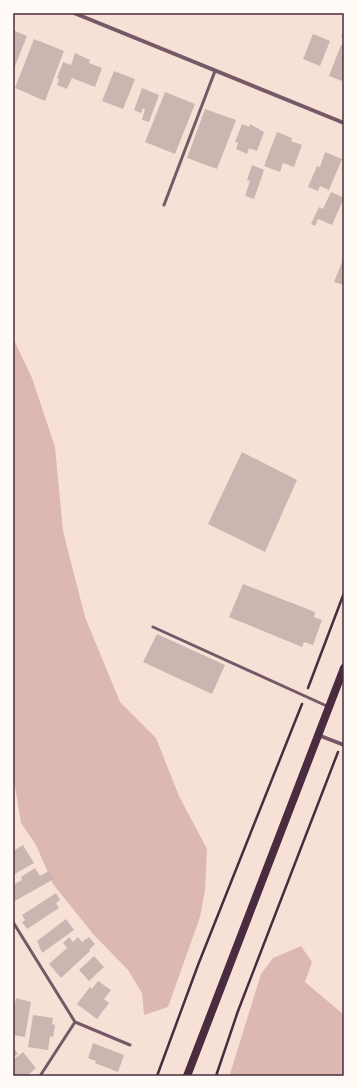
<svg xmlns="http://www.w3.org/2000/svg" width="357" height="1089" font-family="Helvetica,sans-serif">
  <rect width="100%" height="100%" fill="#f7e1d7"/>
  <path fill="#dcb8b0" d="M13,338L32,378L55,447L63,531L85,617L120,702L156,738L179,796L207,849L205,890L200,917L168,1007L144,1015L142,993L128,970L93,934L53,884L36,845L21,823L13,774Z
    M301,946L312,962L305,982L344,1015V1076H233L230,1074L261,974L273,958Z"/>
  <path fill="#ccb4b1" d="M344,28V38L341,37Z
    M13,30L27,36L13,71Z
    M313,34L330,41L320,66L303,59Z
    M34,39L64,51L45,101L15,88Z
    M341,45L344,46V75L342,81L329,76Z
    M75,53L90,60L89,63L102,68L95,87L72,78L67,89L57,85L59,79L57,78L63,62L71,65Z
    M114,71L135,79L123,109L102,101Z
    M142,88L159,95L149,122L142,120L145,109L143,108L141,113L134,110Z
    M165,92L195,104L175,154L145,142Z
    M205,109L236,120L217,169L187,158Z
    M242,124L249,127L250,124L264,132L257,151L249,148L247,154L236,149L238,143L235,142Z
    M277,132L292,138L291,141L302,145L294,167L283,163L280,172L264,166Z
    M325,152L342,159L329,190L320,186L318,191L308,187L317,166L320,167Z
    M252,165L264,170L254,199L245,196L250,181L247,180Z
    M331,192L344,198L332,225L318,219L315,226L311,224L319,207L323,209Z
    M344,257V285L334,282Z
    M242,452L297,480L265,552L208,524Z
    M243,584L315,612L314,617L322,620L313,645L304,642L302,647L229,617Z
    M157,634L225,665L212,694L143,662Z
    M23,845L34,863L13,875V851Z
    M35,868L40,876L49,871L54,879L13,902V885L22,880L21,877Z
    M56,893L60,900L56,903L59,908L27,929L22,922L25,920L22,915Z
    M66,919L74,930L42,953L37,941Z
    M69,937L73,942L78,937L82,942L89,937L95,944L89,950L90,951L61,978L49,964L67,948L63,943Z
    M94,956L104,967L89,981L79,970Z
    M98,981L111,990L104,999L109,1003L97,1019L77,1004L90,987L92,989Z
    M16,998L31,1002L25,1037L13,1035V1013Z
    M33,1015L53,1018L52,1024L55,1025L53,1037L50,1036L48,1050L28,1047Z
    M93,1043L124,1055L118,1072L95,1063L96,1061L88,1058Z
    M13,1047L18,1054L13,1057Z
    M23,1052L36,1068L27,1076H13V1060Z"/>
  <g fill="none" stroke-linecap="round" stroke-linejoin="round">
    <path stroke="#4a2c40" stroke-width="2.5" d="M308,688L344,593
      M157,1076L198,965L302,704
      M216,1076L238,1011L338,752"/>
    <path stroke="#755966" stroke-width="3" d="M164,205L215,71
      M153,627L329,707
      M13,922L75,1022L130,1045
      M40,1076L75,1022"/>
    <path stroke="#755966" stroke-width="4" d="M74,13L344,123
      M318,735L344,745"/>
    <path stroke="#4a2c40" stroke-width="8" d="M187,1076L344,668"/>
  </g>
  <rect width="357" height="1089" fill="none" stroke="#fffaf5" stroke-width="28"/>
  <rect x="14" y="14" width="329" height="1061" fill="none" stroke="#4a2c40" stroke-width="1.5"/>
</svg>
